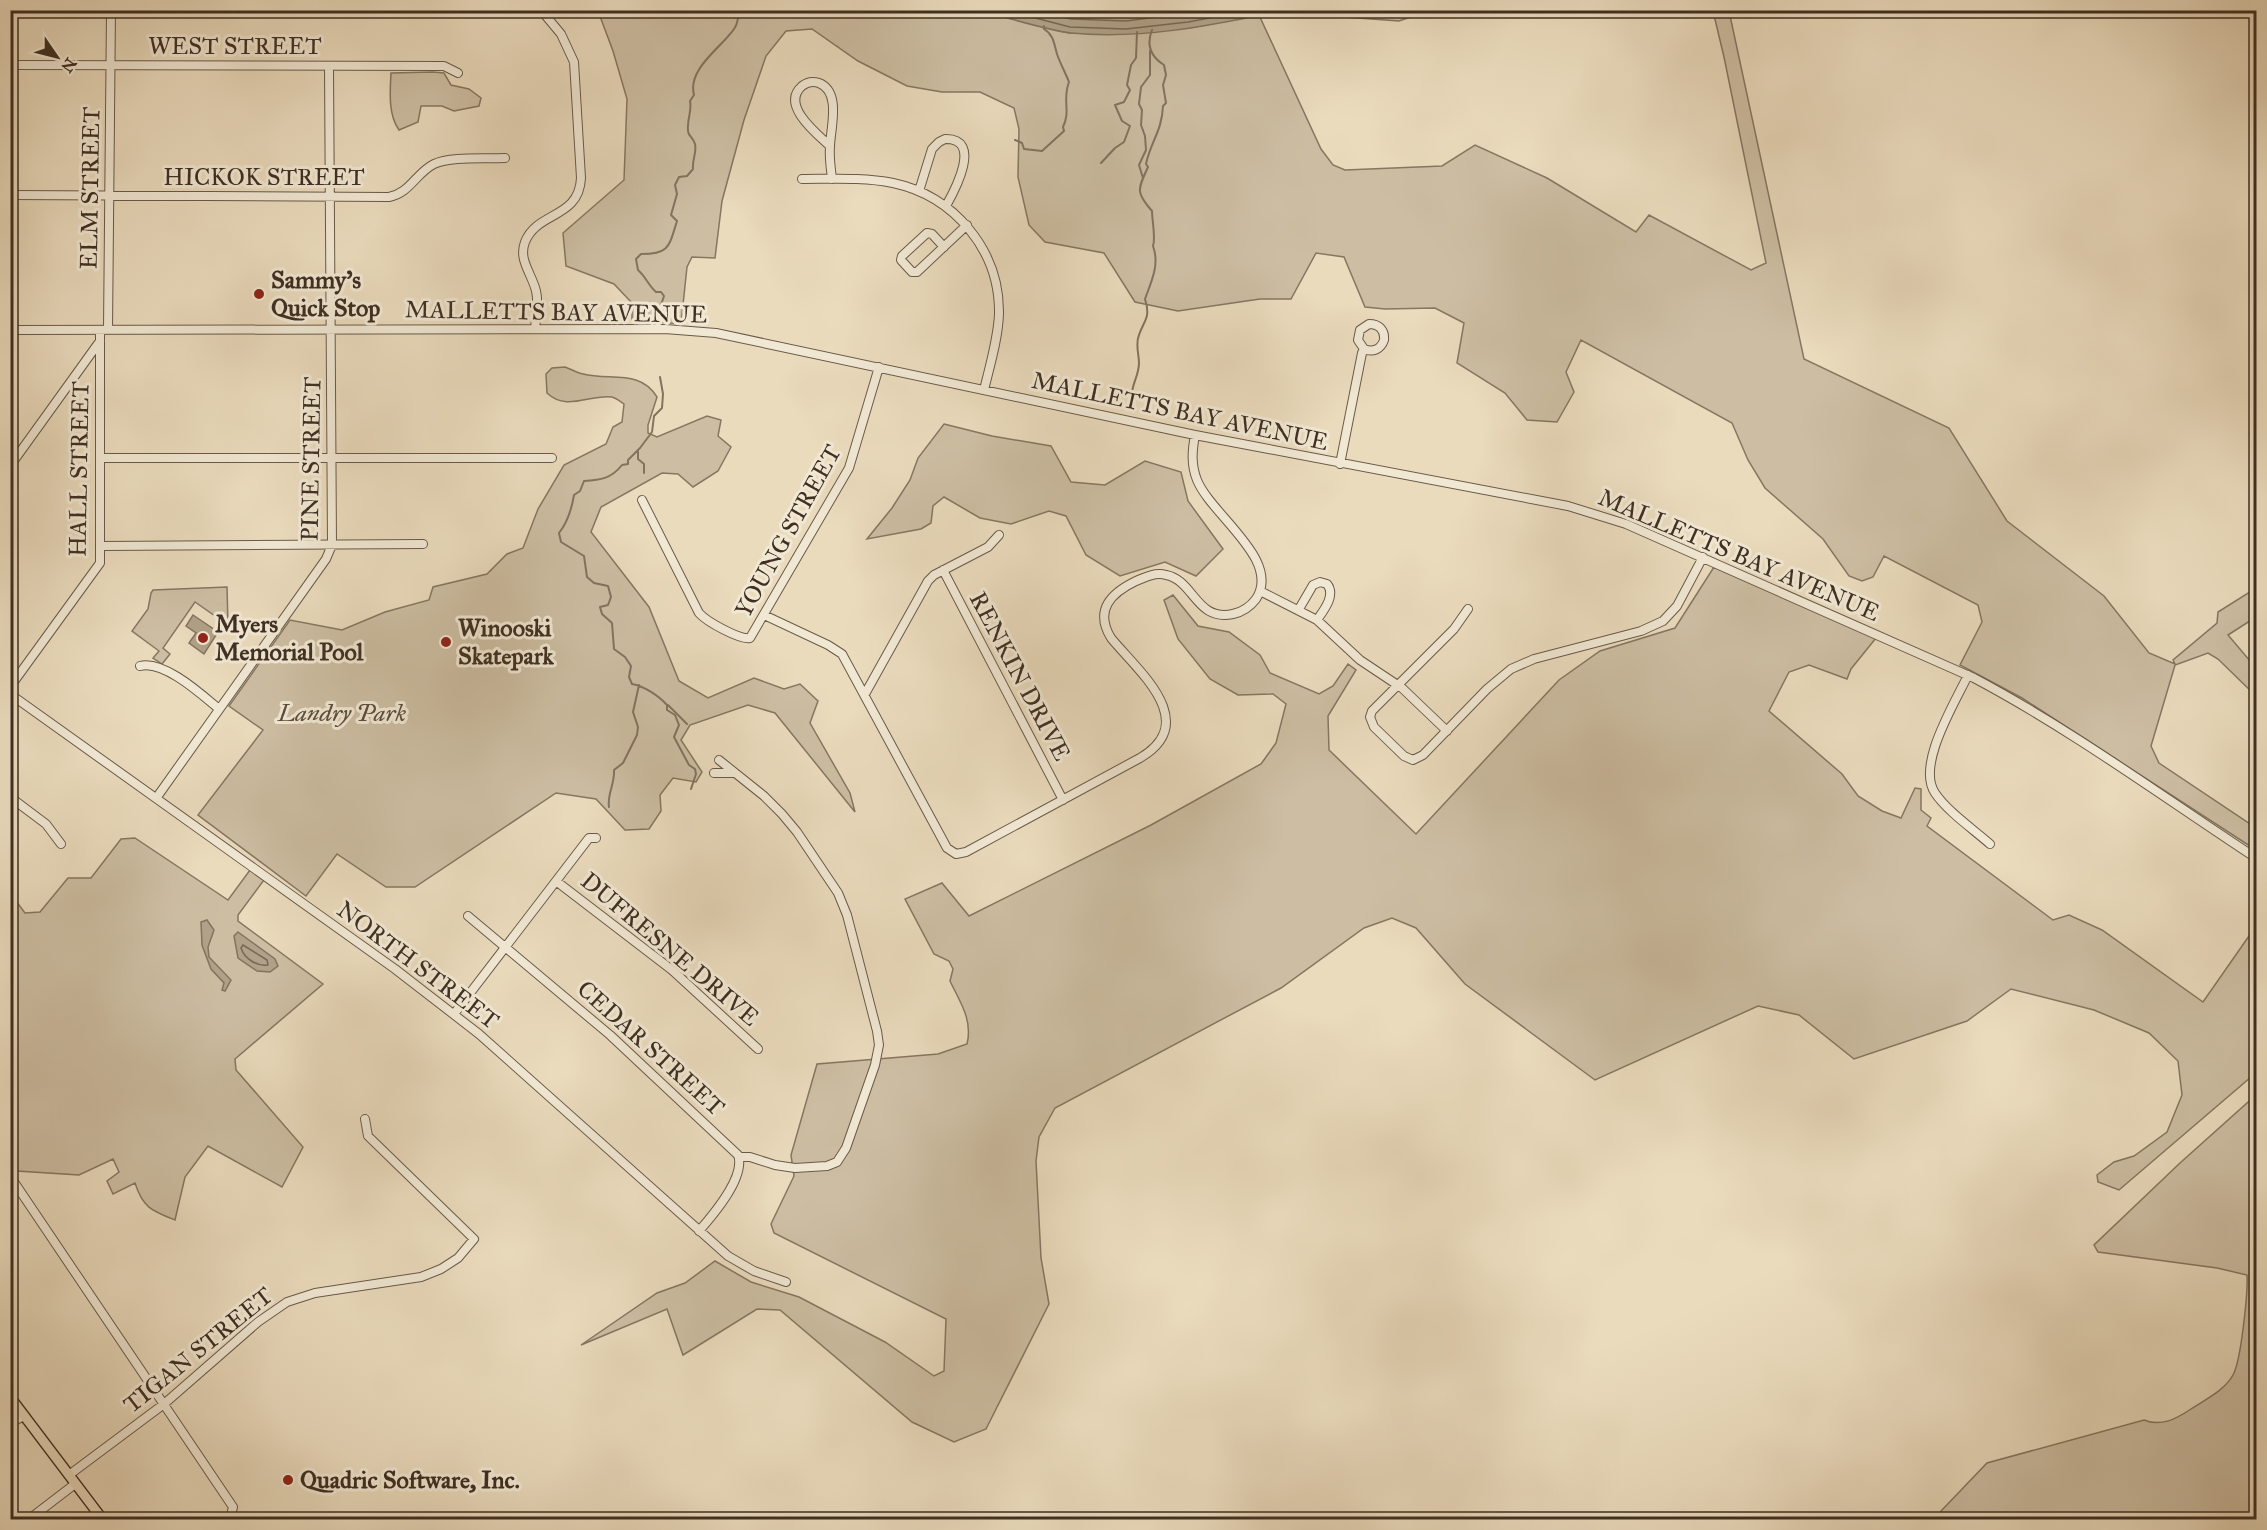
<svg xmlns="http://www.w3.org/2000/svg" width="2267" height="1530" font-family="'IM FELL Great Primer',serif">
  <rect width="100%" height="100%" fill="#eadbbd"/>
  <filter id="stains"><feTurbulence type="fractalNoise" baseFrequency=".00333" numOctaves="4"/><feColorMatrix values="0 0 0 0 .2 0 0 0 0 .09 0 0 0 0 .02 0 0 0 .5 -.17"/></filter>
  <radialGradient id="worn" r=".72"><stop offset=".6" stop-color="#630" stop-opacity="0"/><stop offset="1" stop-color="#630" stop-opacity=".3"/></radialGradient>
  <path fill="#cdbea3" stroke="#867662" stroke-width="1.5" d="M598,11H981L1069,33L1189,28L1259,15L1321,149L1333,165L1345,170L1442,166L1475,145L1547,178L1636,232L1649,215L1751,270L1766,263L1724,57L1713,11H1729L1804,359L1949,428L2007,521L2104,596L2149,653L2175,664L2173,660L2217,623L2218,612L2256,588V617L2228,635L2256,668V696L2218,659L2208,653L2175,665L2151,746L2159,763L2256,828V850L2022,698L1960,665L1982,622L1978,605L1884,556L1873,577L1862,581L1849,576L1823,539L1765,488L1748,460L1732,423L1581,340L1566,372L1574,392L1557,422L1527,420L1505,393L1457,363L1464,323L1435,308L1385,309L1365,307L1344,257L1316,253L1291,299H1260L1178,311L1135,302L1104,253L1045,242L1029,225L1018,177L1019,129L1014,108L980,92H942L907,86L858,61L812,29L786,31L766,56L744,120L722,201L715,258L692,257L687,267L681,324L632,320V303L614,284L566,266L563,233L624,180L627,99L613,51Z
    M1324,11H1429L1399,21L1329,16Z
    M433,72L444,73L451,85L469,89L481,98L479,106L454,111L442,106H421L418,122L399,130C388,115 390,91 391,73Z
    M565,367C571,369 577,373 583,374C610,381 640,369 657,397L648,425V433L657,437L707,416L721,420L718,436L731,447L718,471L693,487L678,474L662,473L601,507L591,532L649,607L679,681L708,698L754,678L784,689L800,684L818,701L810,723L850,793L855,812L775,713L748,705L690,725L681,740L702,772L696,782L673,778L660,795L661,811L649,829L625,830L596,799L556,793L415,887H386L337,854L306,896L198,815L263,730L229,706L290,620L342,630L385,612L429,600L433,587L487,574L507,554L523,548L538,509L564,465L606,444L613,427L622,422L624,404C621,402 616,398 612,397C589,394 567,412 547,393L546,374L552,368Z
    M944,424L992,436L1051,446L1071,482L1105,485L1145,461L1181,472L1188,501L1223,549L1196,576L1165,562L1120,576L1086,555L1066,516L1049,511L1011,524L980,518L944,497L933,506L931,523L921,529L867,539L892,508L910,480L918,458Z
    M1714,567L1876,638L1851,669L1847,679L1809,665L1789,672L1769,711L1842,774L1858,796L1882,811L1901,818L1915,788L1921,789V810L1931,818L1927,826L2053,920L2069,915L2102,930L2203,1002L2256,926V1070L2251,1077L2119,1190L2098,1182L2097,1175L2114,1162L2134,1156L2167,1132L2182,1095L2178,1061L2149,1033L2094,1010L2011,989L1967,1021L1854,1059L1799,1015L1758,1006L1595,1080L1465,984L1416,928L1392,918L1364,928L1281,988L1055,1108L1039,1137L1036,1161L1041,1258L1049,1304L986,1429L954,1442L912,1422L780,1310L757,1309L683,1355L667,1309L581,1345L657,1293L685,1283L715,1261L751,1282L799,1297L885,1342L934,1376L944,1371L946,1319L774,1233L771,1224L794,1176L791,1155L817,1064L938,1054L967,1044C973,1020 960,1002 950,981L953,969L949,961L934,954L905,899L942,883L969,916L1151,825L1261,764L1276,743L1286,704L1273,694L1238,695L1210,679L1178,639L1164,600L1173,595L1198,626L1229,632L1260,655L1270,673L1319,694L1333,686L1348,664L1356,670L1328,716L1329,750L1416,834L1559,680L1600,651L1675,628Z
    M227,587L228,625L195,602L163,648L170,654L162,664L153,658L159,651L132,631L148,609L151,593L153,590Z
    M135,838L228,900L250,870L264,880L238,915V921L323,984L235,1059L236,1070L303,1147L282,1187L208,1146L185,1177L175,1220C152,1211 143,1208 135,1183L113,1194L107,1181L119,1172L113,1159L79,1175L17,1171L10,1162V893L25,913L40,912L68,878H91L121,839Z
    M2256,1095V1519H1940L1941,1511L1987,1463L2144,1420C2161,1427 2176,1419 2191,1409C2206,1399 2224,1391 2233,1375C2241,1361 2248,1293 2247,1275L2217,1268L2098,1252L2094,1245L2180,1163Z"/>
  <path fill="#b0a188" stroke="#83735f" stroke-width="1.5" d="M981,11H1282C1213,25 1141,40 1071,33C1045,30 1007,17 981,11Z
    M193,615L218,632L204,654L189,643L196,633L186,626Z
    M207,920L214,930L208,947L209,957L231,980L225,991L222,990L224,983L211,969L202,945L201,922Z
    M238,932L275,959L278,966L270,972L257,971L238,958L234,936Z"/>
  <g fill="none" stroke-linecap="round" stroke-linejoin="round">
    <path stroke="#786855" stroke-width="1.5" d="M1005,10L1070,27L1126,29L1188,22L1252,10
      M1036,10L1071,19L1126,21L1211,10
      M1073,10H1141
      M243,945L267,960L268,965C257,967 244,958 241,948Z"/>
    <path stroke="#83735f" stroke-width="2" d="M1015,140L1022,143L1024,149L1042,151L1064,131L1063,127C1071,111 1062,100 1069,82C1065,72 1060,63 1057,54C1054,44 1054,35 1044,29V26
      M1101,163L1115,148L1124,142L1130,126L1122,121L1115,105L1124,102L1130,90L1127,85L1131,65L1136,58L1137,32
      M1143,178L1139,165L1146,150L1145,136L1141,125L1142,110L1139,104L1141,87L1150,75V51
      M660,308L664,296L661,292H656C648,285 646,277 638,270L636,259L641,254C670,254 669,246 677,221L671,215L677,194L675,185L679,177L687,176L693,169C692,160 697,152 695,144C692,135 687,137 688,126C688,117 692,110 690,101L694,95C687,69 721,48 734,29C738,24 738,16 740,10
      M660,377L663,394L662,408L654,416L652,432L640,448L628,460V464L622,465C611,479 600,480 584,481L580,491L574,495C572,507 567,523 559,533L561,542L584,556L587,577L594,583L608,586L611,597L608,605L600,607L602,614L612,623L614,649L625,657L631,666L629,677L632,684C644,686 659,696 667,705V710L675,715L679,725L674,737L689,765L695,769L696,774L691,789
      M1132,399C1130,386 1139,377 1139,363C1139,354 1135,344 1139,335C1144,320 1151,318 1145,299C1151,282 1160,265 1153,246C1156,238 1152,221 1152,211C1135,192 1138,189 1148,167L1146,164C1151,141 1162,131 1163,106L1166,103L1163,85L1166,75L1164,65C1150,56 1146,45 1152,30
      M638,451V459L644,464V473
      M668,705L687,724
      M609,807C607,794 615,784 614,770L623,763L637,735L638,727L633,712L639,685"/>
    <defs>
      <path id="minor" d="M10,65L444,66L458,73
        M829,145C817,134 780,105 802,86C807,82 813,81 819,83C842,92 830,130 830,147C829,158 831,169 832,179
        M802,179C831,179 864,177 893,183C954,196 1000,250 999,314C998,339 990,365 984,390
        M919,191L932,149L939,142L945,139C983,138 955,190 946,206
        M10,195L389,197C410,193 416,173 434,164C450,156 485,159 505,158
        M944,247L932,234L927,233L902,256L901,260L912,272H917L967,225
        M535,329C536,317 539,303 536,291C532,274 518,260 525,242C537,211 579,219 581,178L574,62L561,34L541,10
        M10,330L665,329L716,333L1195,435L1568,506L1626,524L1974,678C2072,730 2163,797 2256,858
        M108,330L111,10
        M101,458H552
        M1340,464L1362,353L1364,349C1373,353 1381,349 1384,340C1385,330 1379,324 1369,324L1360,330L1358,340L1364,349
        M10,466L100,341
        M642,500L699,613C707,622 740,640 750,638L849,468L879,367
        M101,546L423,544
        M943,570L1063,800
        M1260,591L1317,620L1360,660L1402,688L1447,731
        M1299,609L1313,585L1320,582L1327,584C1336,595 1324,610 1317,620
        M1468,609L1454,629L1372,711L1370,717L1374,727L1404,756L1413,760L1423,755L1487,689L1511,669L1534,659L1641,631L1663,621L1677,606L1703,557
        M764,615L828,645L842,654L947,848L956,854L966,852L1140,758C1202,722 1137,670 1111,638C1094,610 1111,593 1136,581C1145,577 1156,572 1166,575C1194,580 1196,622 1233,614C1242,612 1250,607 1256,599C1282,560 1211,515 1197,480C1191,465 1192,451 1195,435
        M140,666C164,660 201,694 219,709
        M1968,675C1955,703 1916,765 1935,793C1947,811 1973,829 1990,844
        M10,687L100,563V330
        M10,694L395,969L479,1034L728,1256L754,1271L786,1282
        M865,694L928,581L934,575L988,547L999,535
        M719,760L764,796L782,814L797,832L838,893L847,915L877,1031L879,1045L875,1065L846,1148L837,1162L827,1166L795,1168L775,1165L750,1157H739
        M714,773H735
        M10,797L46,824L61,844
        M157,797L326,559L332,545L329,66
        M556,881L672,970L758,1049
        M468,916L610,1035L738,1155C746,1177 713,1215 699,1231
        M454,1014L589,838H596
        M10,1176L233,1507L232,1511
        M10,1423L24,1416
        M69,1475L164,1404L258,1322L287,1302L315,1293L421,1277L441,1269L458,1258L474,1239L368,1136L365,1119
        M28,1520L75,1484"/>
      <path id="major" d="M10,1397L103,1520"/>
    </defs>
    <use href="#minor" stroke="#6a5a49" stroke-width="10"/>
    <use href="#major" stroke="#3f2f22" stroke-width="12"/>
    <use href="#minor" stroke="#f1e8d4" stroke-width="8"/>
    <use href="#major" stroke="#eadbbd" stroke-width="9"/>
  </g>
  <g fill="#8f2418" stroke="#f1e8d4" stroke-width="2">
    <circle cx="259" cy="294" r="6"/>
    <circle cx="203" cy="638" r="6"/>
    <circle cx="446" cy="642" r="6"/>
    <circle cx="288" cy="1480" r="6"/>
  </g>
  <g text-anchor="middle" stroke-width="6" stroke-linejoin="round" paint-order="stroke">
    <g font-size="24" fill="#3f2f22" stroke="#f1e8d4">
      <text x="235" y="54">WEST STREET</text>
      <text x="264" y="185">HICKOK STREET</text>
      <text transform="translate(90 188) rotate(-89)" y="8">ELM STREET</text>
      <text transform="translate(556 312) rotate(1)" y="8">MALLETTS BAY AVENUE</text>
      <text transform="translate(1180 411) rotate(12)" y="8">MALLETTS BAY AVENUE</text>
      <text transform="translate(311 459) rotate(-89)" y="8">PINE STREET</text>
      <text transform="translate(79 469) rotate(-89)" y="8">HALL STREET</text>
      <text transform="translate(788 531) rotate(-61)" y="8">YOUNG STREET</text>
      <text transform="translate(1739 555) rotate(23)" y="8">MALLETTS BAY AVENUE</text>
      <text transform="translate(1020 676) rotate(62)" y="8">RENKIN DRIVE</text>
      <text transform="translate(670 949) rotate(40)" y="8">DUFRESNE DRIVE</text>
      <text transform="translate(418 965) rotate(37)" y="8">NORTH STREET</text>
      <text transform="translate(651 1048) rotate(42)" y="8">CEDAR STREET</text>
      <text transform="translate(198 1350) rotate(-39)" y="8">TIGAN STREET</text>
    </g>
    <g font-size="24" font-weight="bold" fill="#3f2f22" stroke="#f1e8d4" text-anchor="start">
      <text x="271" y="288">Sammy's<tspan x="271" dy="28">Quick Stop</tspan></text>
      <text x="215" y="632">Myers<tspan x="215" dy="28">Memorial Pool</tspan></text>
      <text x="458" y="636">Winooski<tspan x="458" dy="28">Skatepark</tspan></text>
      <text x="300" y="1488">Quadric Software, Inc.</text>
    </g>
    <g font-size="24" font-style="italic" fill="#5b4c3c" stroke="#f1e8d4">
      <text x="342" y="721">Landry Park</text>
    </g>
  </g>
  <rect width="2267" height="1530" fill="none" stroke="#eadbbd" stroke-width="36"/>
  <rect x="12" y="12" width="2243" height="1506" fill="none" stroke="#3f2f22" stroke-width="3"/>
  <rect x="18" y="18" width="2231" height="1494" fill="none" stroke="#3f2f22" stroke-width="1.5"/>
  <g transform="translate(57 57) rotate(125)" stroke="#f1e8d4" stroke-width="4.5" paint-order="stroke">
  <path d="M0-4.5L10 22L0 15L-10 22Z" fill="#3f2f22"/>
  <text y="-9" font-size="16" font-weight="bold" text-anchor="middle" fill="#3f2f22">N</text>
  </g>
  <rect width="100%" height="100%" filter="url(#stains)"/>
  <rect width="100%" height="100%" fill="url(#worn)"/>
</svg>
